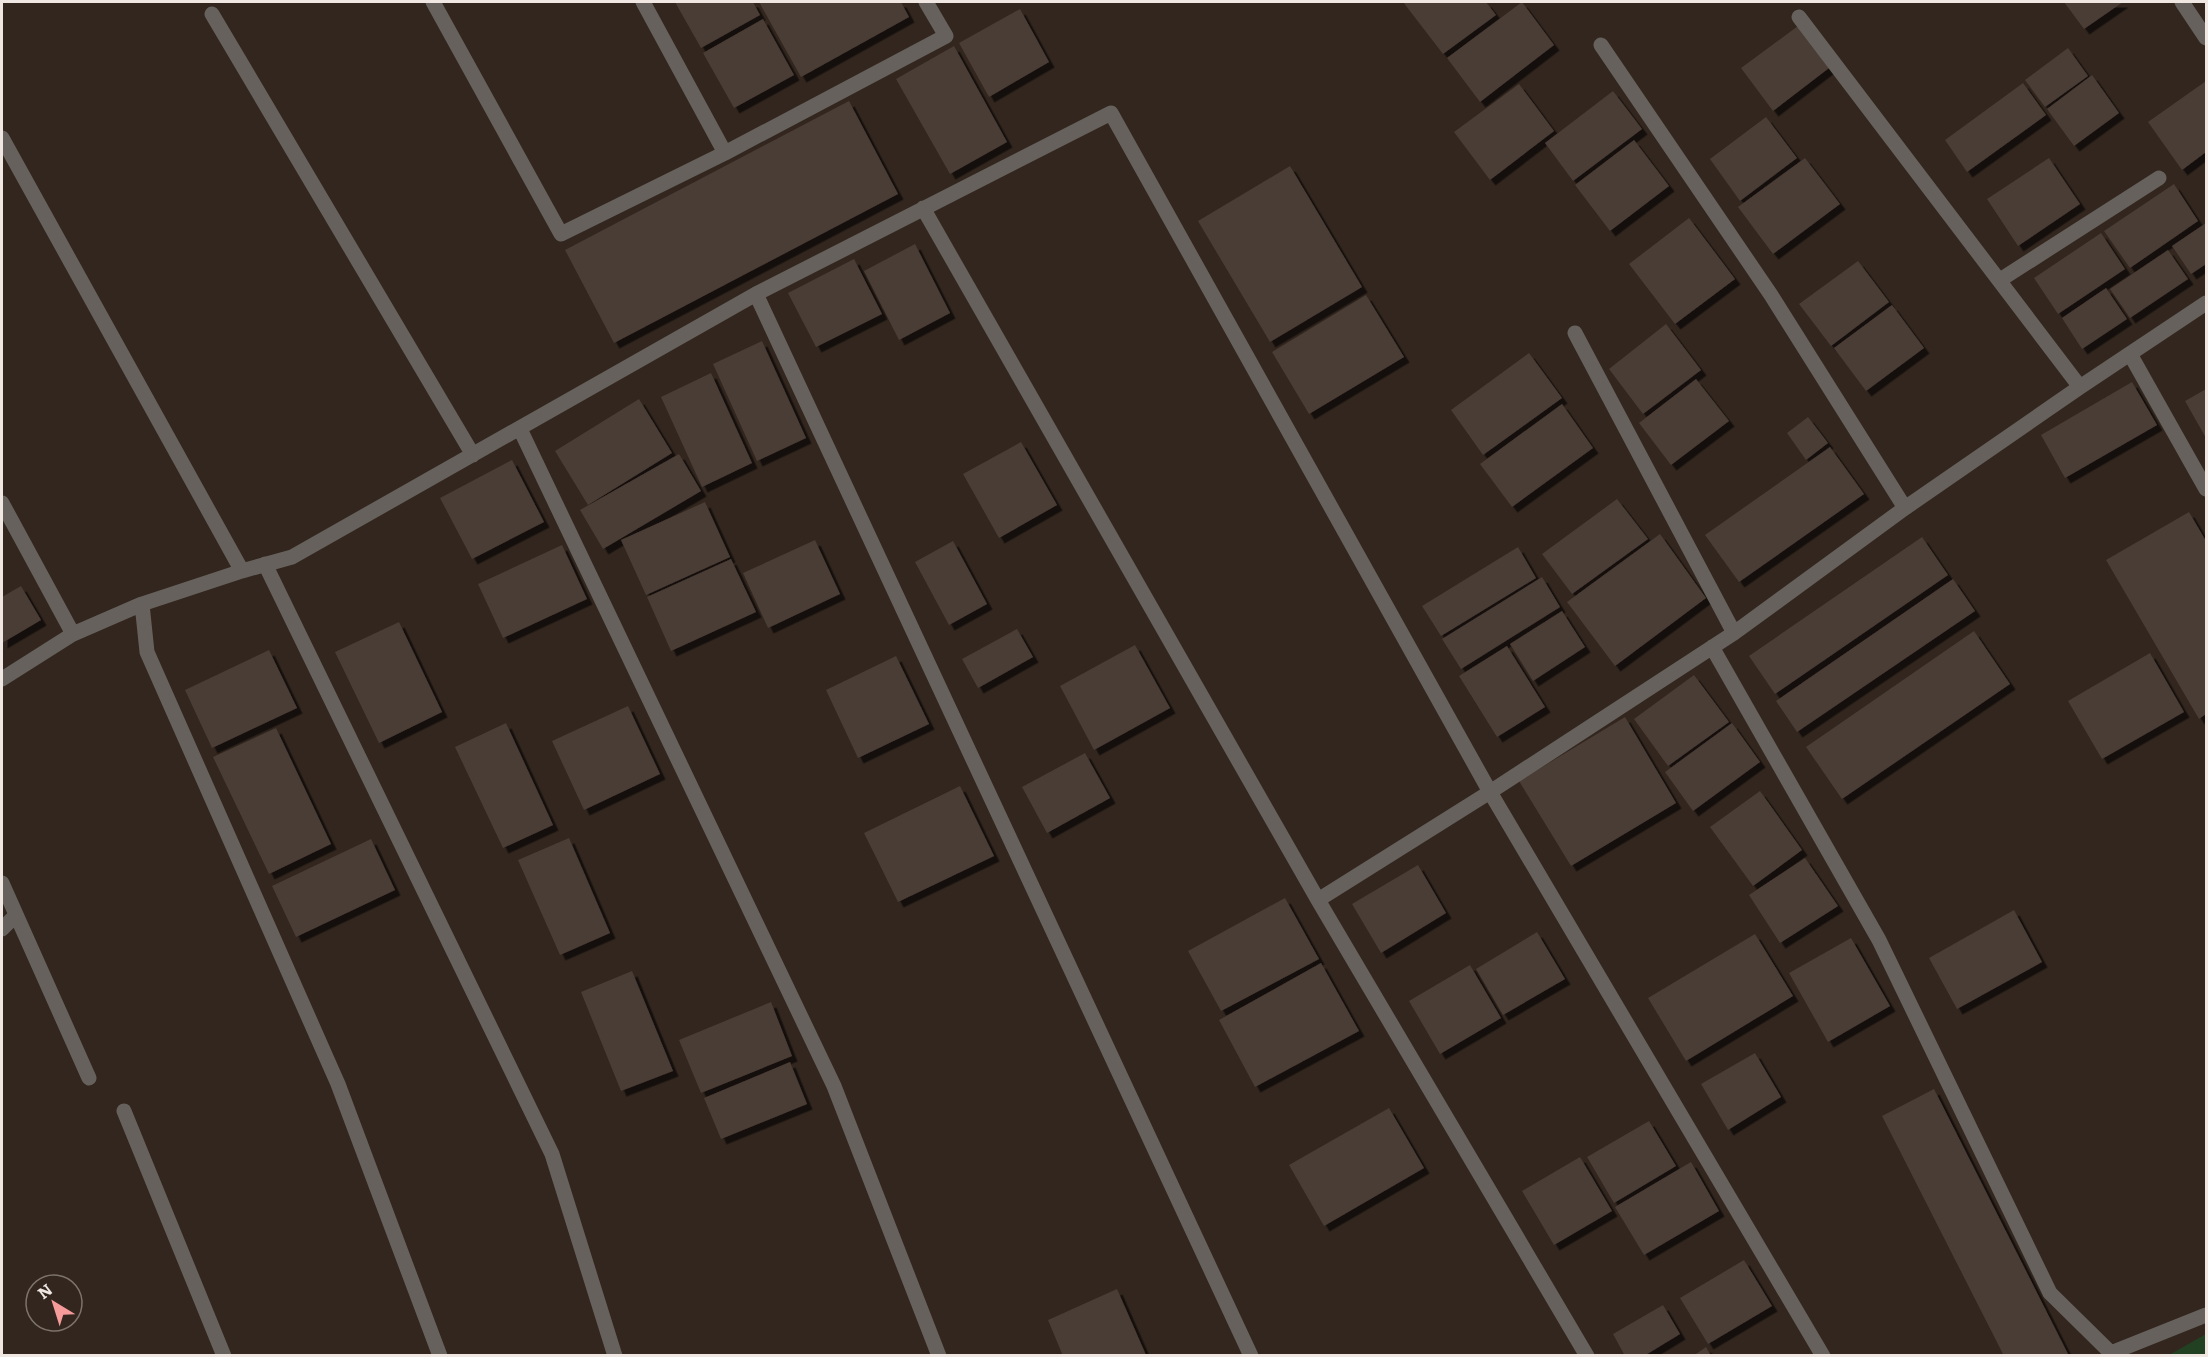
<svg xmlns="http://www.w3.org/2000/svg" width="2208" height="1357" font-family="Literata,serif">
  <defs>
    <filter id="shadow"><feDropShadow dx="5.5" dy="5.5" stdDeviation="0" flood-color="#0009"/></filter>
  </defs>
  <rect width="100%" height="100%" fill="#32261e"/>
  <path fill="#224122" d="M2206,1334V1355H2169Z"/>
  <path fill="#4a3c35" filter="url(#shadow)" d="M675,2H753L760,15L701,48Z
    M759,2H901L909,17L801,77Z
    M1403,2H1486L1496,15L1443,54Z
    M1522,2L1554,45L1480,102L1447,58Z
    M2064,2H2123L2084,29Z
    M1020,9L1049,62L989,97L959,43Z
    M763,19L794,75L734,108L703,53Z
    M1798,26L1829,68L1773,111L1741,68Z
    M954,46L1007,142L950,174L896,79Z
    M2068,48L2088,76L2045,107L2025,80Z
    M2092,75L2119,113L2074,146L2047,109Z
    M2206,81V152L2182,170L2148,122Z
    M2023,83L2046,115L1967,172L1945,140Z
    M1519,84L1554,131L1490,180L1454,132Z
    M1613,91L1642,129L1573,181L1545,143Z
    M849,101L898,194L614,343L565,250Z
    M1766,117L1797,158L1740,201L1710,159Z
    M1634,140L1669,186L1610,231L1575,185Z
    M1805,158L1840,204L1773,254L1738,207Z
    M2049,158L2080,204L2018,246L1987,199Z
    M1290,166L1362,287L1270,342L1198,221Z
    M2174,184L2198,221L2130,268L2104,231Z
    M1689,218L1735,279L1675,324L1629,264Z
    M2206,223V264L2191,274L2172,246Z
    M2101,233L2125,269L2058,314L2034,278Z
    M915,244L950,313L899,340L864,271Z
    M2168,250L2188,279L2130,318L2110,289Z
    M854,259L882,314L816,347L788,293Z
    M1858,261L1889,302L1831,346L1799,304Z
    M2106,288L2127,319L2082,349L2062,318Z
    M1366,295L1404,357L1309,414L1272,352Z
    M1892,305L1924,348L1866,391L1834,348Z
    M1666,324L1701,370L1643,414L1609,369Z
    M762,341L806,438L757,461L713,364Z
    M1529,353L1562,398L1483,455L1451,410Z
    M711,373L752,463L702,487L661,397Z
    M1696,379L1729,421L1671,465L1639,423Z
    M2132,382L2157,425L2065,478L2041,435Z
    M2206,389V438L2185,401Z
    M639,399L672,453L588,505L555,451Z
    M1562,404L1593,448L1512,507L1480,464Z
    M1808,417L1828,443L1806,460L1787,433Z
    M1021,442L1057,505L999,538L963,474Z
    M1830,447L1864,494L1739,582L1705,535Z
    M679,454L701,491L603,549L580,510Z
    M512,460L544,522L472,559L440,498Z
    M1617,499L1648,539L1572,594L1542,554Z
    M705,502L730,557L646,595L621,540Z
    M2189,512L2206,541V714L2199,719L2106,560Z
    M1660,534L1706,598L1615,666L1567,602Z
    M1922,537L1948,575L1775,694L1749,656Z
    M815,540L840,594L768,628L743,573Z
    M953,541L987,604L949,625L915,562Z
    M562,545L587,599L503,638L478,584Z
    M1518,547L1536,578L1441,636L1422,606Z
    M731,559L756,612L671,651L647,597Z
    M1542,577L1560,607L1461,669L1442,639Z
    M1953,579L1975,611L1797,732L1776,701Z
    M21,586L41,620L2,643V597Z
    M1562,611L1585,647L1533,681L1510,644Z
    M399,622L442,712L379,743L335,652Z
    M1017,629L1033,657L978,688L962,659Z
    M1974,631L2010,684L1842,799L1806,747Z
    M1135,645L1170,708L1094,750L1060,686Z
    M1507,646L1545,707L1497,737L1459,676Z
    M269,650L297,708L212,748L185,690Z
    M2150,653L2184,712L2102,759L2068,701Z
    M896,656L929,724L858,758L826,690Z
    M1694,675L1729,722L1668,766L1634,719Z
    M628,706L660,774L584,810L552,741Z
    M1625,717L1676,803L1571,866L1519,781Z
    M506,723L553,825L503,848L455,747Z
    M1732,723L1760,762L1693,811L1665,772Z
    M276,728L331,844L269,874L213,757Z
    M1085,753L1110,798L1047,833L1022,787Z
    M960,786L994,856L898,902L864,833Z
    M1760,791L1802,850L1753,886L1710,827Z
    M569,838L610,933L560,955L518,860Z
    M371,839L395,890L296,937L272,886Z
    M1805,858L1838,906L1780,943L1749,895Z
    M1418,865L1446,913L1381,953L1352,904Z
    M1285,898L1319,959L1221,1011L1188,951Z
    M2014,910L2042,962L1957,1009L1929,958Z
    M1537,932L1565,979L1503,1015L1476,969Z
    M1755,934L1793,996L1686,1061L1648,998Z
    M1851,938L1890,1006L1828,1042L1789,973Z
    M1321,963L1359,1031L1255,1087L1219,1020Z
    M1470,965L1501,1018L1440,1054L1409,1001Z
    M632,971L673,1071L621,1091L581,992Z
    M771,1002L792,1056L701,1093L679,1040Z
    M1755,1053L1781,1097L1728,1130L1701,1084Z
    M790,1062L807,1104L721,1139L704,1098Z
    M1934,1089L2069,1356H2004L1882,1116Z
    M1389,1108L1424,1168L1324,1226L1289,1165Z
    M1649,1121L1676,1166L1614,1203L1587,1157Z
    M1580,1157L1612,1211L1554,1245L1522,1191Z
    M1691,1162L1719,1211L1644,1255L1615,1207Z
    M1744,1260L1772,1306L1708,1344L1680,1298Z
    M1117,1289L1146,1355L1063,1356L1048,1320Z
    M1663,1305L1680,1334L1644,1356H1625L1613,1334Z
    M1706,1347L1711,1356H1693Z"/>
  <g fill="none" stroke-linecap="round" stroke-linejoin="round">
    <path stroke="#66615c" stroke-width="15" d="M433,2L561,234L725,153L946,36L926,2
      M643,2L725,153
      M2182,2L2206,38
      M212,14L473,455
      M1799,17L2080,387
      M1601,45L1771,295L1905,508L2080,387L2206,303
      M2,138L242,571
      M923,208L1318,900L1587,1356
      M2000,280L2159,178
      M756,294L1251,1356
      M1575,333L1734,633
      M2130,354L2206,489
      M520,429L834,1086L939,1356
      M2,503L73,634
      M265,564L552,1154L615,1356
      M142,604L147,652L338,1084L440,1356
      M1712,647L1879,940L2050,1293L2111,1353L2206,1315
      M2,679L73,634L142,604L242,571L292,557L756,294L1111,113L1490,792L1823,1356
      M2,883L89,1078
      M1318,900L1490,792L1734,633L1905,508
      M2,929L16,915
      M124,1111L224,1356"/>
  </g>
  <rect width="2208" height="1357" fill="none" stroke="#f0e7e2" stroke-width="6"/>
  <g transform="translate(54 1303) rotate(322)"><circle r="28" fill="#32261e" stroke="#7e736c" stroke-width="1.5"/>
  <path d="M0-4.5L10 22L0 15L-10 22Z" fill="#f59b9a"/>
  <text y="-9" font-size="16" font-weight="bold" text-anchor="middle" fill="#f0e7e2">N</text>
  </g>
</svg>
